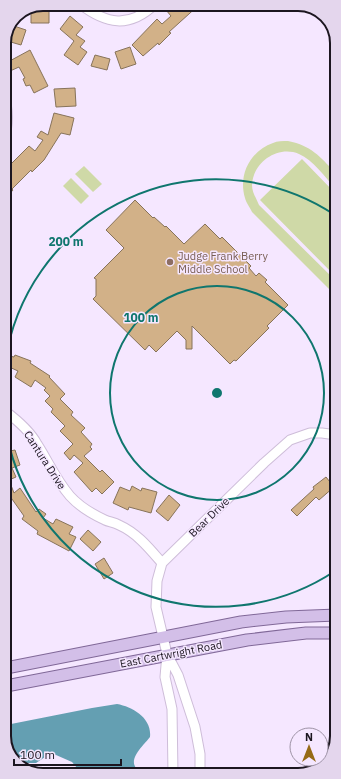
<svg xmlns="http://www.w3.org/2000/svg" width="341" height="779" font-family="'IBM Plex Sans',sans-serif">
  <rect width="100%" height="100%" fill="#f5e7ff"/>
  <path fill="#cfd9a7" d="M288,141C312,146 319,156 335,172V188C325,177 313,160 299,154C278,145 253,162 252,185C252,192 256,198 259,205L336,281V296L252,212C250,207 246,203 245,198C238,175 250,151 273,143C277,141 283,141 288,141Z
    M302,159L335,193L336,277L260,200Z
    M84,166L102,184L93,192L75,174Z
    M71,178L89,196L81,204L63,186Z"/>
  <path fill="#649fb2" d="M117,704C133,707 152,718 150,737C145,744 128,758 136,768C138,770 142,772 144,774L83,775L72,762L56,755L45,757L36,763H21L18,766L6,749V725L92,708Z"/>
  <path fill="#d2b188" stroke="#87735a" d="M173,4H200L169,32L171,33L159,45L158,43L143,56L132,45L157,19L162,24L171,16L166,10Z
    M34,8H49V23H31V9Z
    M70,16L83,27L76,35L85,41L80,47L87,52L78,65L64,55L74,41L60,29Z
    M11,25L26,30L21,45L4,40Z
    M130,47L136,64L121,69L115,52Z
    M30,50L48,86L34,93L30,85L26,86L23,79L25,78L19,67L10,71L6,63Z
    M95,55L110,59L107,70L91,66Z
    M75,88L76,106L56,107L54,89Z
    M54,113L74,118L70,135L61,133L44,160L32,172L31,170L12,189L13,190L5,199L4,176L10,171L7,168L29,146L35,151L43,140L37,137L41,131L48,135Z
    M135,200L153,218L154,217L165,227L166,226L184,244L205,224L220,239L222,237L251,266L249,268L256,276L259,273L267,280L265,282L288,305L267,326L269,328L236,361L234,360L230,364L192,326V349H186V340L177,331L156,352L149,345L145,350L93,299L96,296V279L94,278L124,248L106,230Z
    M5,355L14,357L15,355L31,361L30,363L50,376L49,377L65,394L60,399L73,412L71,415L85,428L81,432L92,444L90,447L92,449L84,456L100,472L102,470L114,482L102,494L96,488L92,492L74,472L83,463L74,455L70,460L64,453L73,444L60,431L65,426L51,412L53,409L45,401L50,396L44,390L46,388L35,380L31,387L15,377L18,371L5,365Z
    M15,450L20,465L12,468L16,477L9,480L14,493L20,488L36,512L39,509L46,514L43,518L53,524L56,519L73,527L69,534L76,537L69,551L37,534L38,531L22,519L24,516L7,492L5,493V452Z
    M326,477L334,487L319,500L316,497L297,516L291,510L314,489L313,487Z
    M132,486L141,491L142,488L157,492L151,513L129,507L128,510L113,503L120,487L130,491Z
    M169,495L180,505L168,521L156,511Z
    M88,530L101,542L93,551L80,539Z
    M104,558L113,573L104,579L95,564Z"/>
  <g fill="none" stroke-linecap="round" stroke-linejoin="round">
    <defs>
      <path id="minor" d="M80,4C106,24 129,29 155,4
        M4,96C8,108 9,125 4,137
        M5,411C17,420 30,431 37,444C48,461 56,480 70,496C79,506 92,514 105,520C109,522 114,522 119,525C137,533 149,548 162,563
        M167,654L156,607L157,581L162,563L264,463L290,440L310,433H322L336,435
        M173,774L172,709L165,677L167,654L178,675L195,727L200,754V774"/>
      <path id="major" d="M6,668L241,622L286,617L337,615
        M6,686L247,640L306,633H337"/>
    </defs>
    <use href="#minor" stroke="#cebdd9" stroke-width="11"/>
    <use href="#major" stroke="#806898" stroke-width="13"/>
    <use href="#minor" stroke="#fff" stroke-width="9"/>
    <use href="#major" stroke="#d3bfe8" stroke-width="11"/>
  </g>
  <g fill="none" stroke="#0f766e" stroke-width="2">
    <circle cx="217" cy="393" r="107"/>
    <path d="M335 571A214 214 0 0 1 5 425M5 363A214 214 0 0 1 335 215"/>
  </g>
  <circle fill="#8d6e63" stroke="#f5e7ff" stroke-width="1.5" cx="170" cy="262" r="4"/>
  <g text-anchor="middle" stroke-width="3" stroke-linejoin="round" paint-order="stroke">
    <g font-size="11" fill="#785e54" stroke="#f5e7ff" text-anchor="start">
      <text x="178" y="260">Judge Frank Berry<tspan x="178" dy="13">Middle School</tspan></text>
    </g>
    <g font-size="11" fill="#1c1620" stroke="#f5e7ff">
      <text transform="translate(45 460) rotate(57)" y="4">Cantura Drive</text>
      <text transform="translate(209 517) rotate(-44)" y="4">Bear Drive</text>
      <text transform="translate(171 654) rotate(-11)" y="4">East Cartwright Road</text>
    </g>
  </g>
  <path d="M0 0H341V779H0ZM43 11H298A32 32 0 0 1 330 43V736A32 32 0 0 1 298 768H43A32 32 0 0 1 11 736V43A32 32 0 0 1 43 11Z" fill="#e4d6ed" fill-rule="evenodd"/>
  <path fill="none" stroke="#1c1620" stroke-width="2" d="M43 11H298A32 32 0 0 1 330 43V736A32 32 0 0 1 298 768H43A32 32 0 0 1 11 736V43A32 32 0 0 1 43 11Z"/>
  <circle cx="217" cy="393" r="6" fill="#0f766e" stroke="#f5e7ff" stroke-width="2"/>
  <g font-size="12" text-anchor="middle" font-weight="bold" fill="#0f766e" stroke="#f5e7ff" stroke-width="3" stroke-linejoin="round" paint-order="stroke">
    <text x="66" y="246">200 m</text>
    <text x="141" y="322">100 m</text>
  </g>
  <g transform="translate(309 747)"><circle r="19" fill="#f5e7ff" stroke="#9e93a6"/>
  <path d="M0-3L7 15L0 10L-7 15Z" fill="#966b17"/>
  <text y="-6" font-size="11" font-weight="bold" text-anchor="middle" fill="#1c1620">N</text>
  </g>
  <path d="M14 759v6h107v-6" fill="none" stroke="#1c1620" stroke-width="2"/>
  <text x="20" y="759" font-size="12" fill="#1c1620" stroke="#f5e7ff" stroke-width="3" paint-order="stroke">100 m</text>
</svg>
